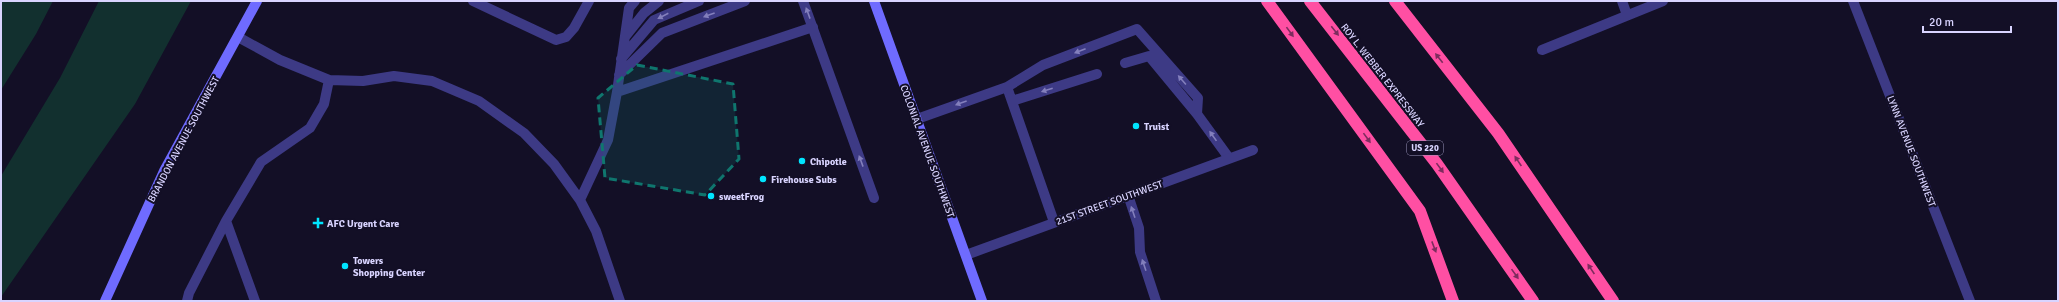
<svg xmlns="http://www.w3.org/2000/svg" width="2059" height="302" font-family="Signika,sans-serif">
  <rect width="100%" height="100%" fill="#130f26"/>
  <path fill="#12302f" d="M1,1H53L36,34L1,90Z
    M99,1H191L135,104L1,297V176L60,78Z"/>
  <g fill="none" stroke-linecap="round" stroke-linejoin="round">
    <path stroke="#3d3a85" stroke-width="10" d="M473,1L556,40L566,37L574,28L589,1
      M803,1L874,198
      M238,37L280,60L329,80L363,81L394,76L432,81L479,101L524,133L554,164L580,200L596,231L620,301
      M625,37L644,13L659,1
      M621,59L654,20L699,1
      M1125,63L1149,56L1197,114L1229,158
      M619,75L662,33L745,1
      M1007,87L1054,222
      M617,92L629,8L635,1
      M1012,101L1097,74
      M917,119L1007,87L1043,65L1137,29L1198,98L1197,114
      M1128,195L1139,228L1140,252L1156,301
      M580,200L608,140L617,92L813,27
      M226,221L255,301
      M187,301L189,293L226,221L261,162L310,128L324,104L329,80"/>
    <path stroke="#3d3a85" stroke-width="10" d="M1622,1L1627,15
      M1853,1L1970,301
      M1542,50L1663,1
      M966,255L1253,150"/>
    <path stroke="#6f6bff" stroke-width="10" d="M874,1L982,301
      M105,301L164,171L257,1"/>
    <path stroke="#ff4fa3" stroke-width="12" d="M1267,1L1420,211L1453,301
      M1310,1L1437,164L1533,301
      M1395,1L1498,133L1613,301"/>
  </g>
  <defs><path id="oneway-solid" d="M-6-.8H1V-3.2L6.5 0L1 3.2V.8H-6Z"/></defs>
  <g fill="#837fbc">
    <use href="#oneway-solid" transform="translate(808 13) rotate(-110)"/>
    <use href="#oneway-solid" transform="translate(709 15) rotate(160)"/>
    <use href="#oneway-solid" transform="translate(663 16) rotate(153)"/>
    <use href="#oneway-solid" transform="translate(1080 51) rotate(159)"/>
    <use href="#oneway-solid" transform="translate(1182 80) rotate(-131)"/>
    <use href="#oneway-solid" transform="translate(1047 90) rotate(162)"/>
    <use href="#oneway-solid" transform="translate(961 103) rotate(160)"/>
    <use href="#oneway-solid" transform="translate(1213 136) rotate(-125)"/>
    <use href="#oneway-solid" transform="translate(861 161) rotate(-110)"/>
    <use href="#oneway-solid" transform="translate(1133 212) rotate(-109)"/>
    <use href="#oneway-solid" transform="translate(1144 265) rotate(-109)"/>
  </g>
  <g fill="#7d2c5e">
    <use href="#oneway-solid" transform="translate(1335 31) rotate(52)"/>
    <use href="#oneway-solid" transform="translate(1290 32) rotate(54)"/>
    <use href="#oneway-solid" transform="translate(1439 58) rotate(-128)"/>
    <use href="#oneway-solid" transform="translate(1367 138) rotate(54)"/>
    <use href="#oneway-solid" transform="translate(1518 161) rotate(-124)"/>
    <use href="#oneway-solid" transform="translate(1440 168) rotate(54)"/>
    <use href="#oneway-solid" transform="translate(1434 247) rotate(69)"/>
    <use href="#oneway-solid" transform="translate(1591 269) rotate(-124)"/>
    <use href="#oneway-solid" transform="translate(1515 274) rotate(55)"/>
  </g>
  <path fill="#0f766e" fill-opacity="0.2" stroke="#0f766e" stroke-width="3" stroke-dasharray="8 5" stroke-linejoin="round" d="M637,65L733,84L739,159L705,195L605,178L598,98Z"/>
  <g fill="#00e5ff" stroke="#130f26" stroke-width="1.5">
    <circle cx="1136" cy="126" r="4"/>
    <circle cx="802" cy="161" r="4"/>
    <circle cx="763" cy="179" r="4"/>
    <circle cx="711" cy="196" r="4"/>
    <path d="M316 217h4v4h4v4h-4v4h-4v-4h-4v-4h4z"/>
    <circle cx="345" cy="266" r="4"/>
  </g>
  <g text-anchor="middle" stroke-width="4" stroke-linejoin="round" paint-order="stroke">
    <rect fill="#130f26" stroke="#9e99be" stroke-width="1" x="1407" y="141" width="36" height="14" rx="3"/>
    <g font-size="9" font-weight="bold" fill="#d9d4ff">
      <text x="1425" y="151">US 220</text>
    </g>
    <g font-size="10" fill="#d9d4ff" stroke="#130f26">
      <text transform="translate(1383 75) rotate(52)" y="4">ROY L. WEBBER EXPRESSWAY</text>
      <text transform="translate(183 139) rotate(-62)" y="4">BRANDON AVENUE SOUTHWEST</text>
      <text transform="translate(928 151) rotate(70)" y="4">COLONIAL AVENUE SOUTHWEST</text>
      <text transform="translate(1912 151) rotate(69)" y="4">LYNN AVENUE SOUTHWEST</text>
      <text transform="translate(1109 202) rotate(-20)" y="4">21ST STREET SOUTHWEST</text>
    </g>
    <g font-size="10" font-weight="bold" fill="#d9d4ff" stroke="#130f26" text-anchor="start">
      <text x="1144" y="130">Truist</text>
      <text x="810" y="165">Chipotle</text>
      <text x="771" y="183">Firehouse Subs</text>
      <text x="719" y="200">sweetFrog</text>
      <text x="327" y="227">AFC Urgent Care</text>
      <text x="353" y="264">Towers<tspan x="353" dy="12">Shopping Center</tspan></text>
    </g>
  </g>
  <rect width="2059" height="302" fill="none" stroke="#d9d4ff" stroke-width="4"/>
  <path d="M1923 26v6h88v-6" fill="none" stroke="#d9d4ff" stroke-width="2"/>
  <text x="1929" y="26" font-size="12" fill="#d9d4ff" stroke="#130f26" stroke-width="3" paint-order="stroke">20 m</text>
</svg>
